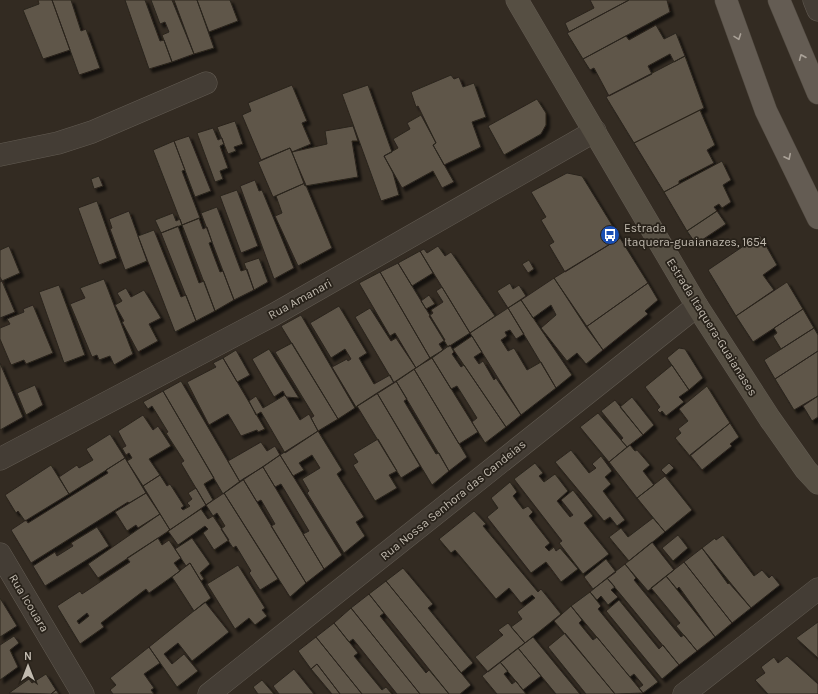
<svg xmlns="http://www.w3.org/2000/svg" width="818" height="694" font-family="Karla,sans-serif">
  <defs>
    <filter id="shadow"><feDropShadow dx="3.5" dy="3.5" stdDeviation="1" flood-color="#0009"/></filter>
  </defs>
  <rect width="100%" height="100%" fill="#332b22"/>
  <path fill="#5f564a" stroke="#2a241c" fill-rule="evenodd" filter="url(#shadow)" d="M38,0H52L70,50L43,59L23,10L39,4Z
    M52,0H71L81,31L86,29L100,68L79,75Z
    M125,0H145L160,41L164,40L172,62L149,69Z
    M151,0H172L194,54L172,62L162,35L169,32L165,22L160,24Z
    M174,0H197L214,48L194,54Z
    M197,0H230L238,21L209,32Z
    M590,0H629L569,32L565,23L594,8Z
    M629,0H667L670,12L583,59L567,33Z
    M656,25L664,39L676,33L685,56L674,62L670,54L648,66L652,74L609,96L594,68L590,70L583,59L626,36L629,40Z
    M685,56L704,108L634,143L606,97Z
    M451,75L454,79L459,77L463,87L474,83L486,117L472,122L481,147L444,165L433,145L436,143L418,106L416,107L411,92Z
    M292,85L307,121L302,123L311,144L292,152L290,148L261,160L242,115L251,111L248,103Z
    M368,85L392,152L384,156L393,173L399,195L381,201L342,94Z
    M537,99L546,113V125L541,134L504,155L488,126Z
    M700,110L715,145L707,150L714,163L679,181V184L664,192L634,143Z
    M421,115L436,143L433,145L454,182L442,188L433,171L402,188L384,156L398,148L393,139L410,129L407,123Z
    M235,121L243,144L234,147L236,151L228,154L217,127Z
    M353,126L358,141H352L358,177L305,186L292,152L327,144L325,131Z
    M213,128L218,140L222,138L224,144L220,146L228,168L220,171L223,179L215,182L197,133Z
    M189,136L211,191L195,197L174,141Z
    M174,141L185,170L182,171L200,218L182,225L153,150Z
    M290,148L305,183L273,197L258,162Z
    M722,161L731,180L723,185L731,202L722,208L719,204L714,207L717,211L687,231L664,192Z
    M567,173L582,176L620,238L565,272L549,245L554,242L541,220L546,217L531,192Z
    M99,176L103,186L94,189L91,179Z
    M255,180L259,191L262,190L294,268L274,279L240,186Z
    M305,183L332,248L298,266L275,216L282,213L276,196Z
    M237,190L258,246L241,253L220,196Z
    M97,201L117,258L99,265L78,208Z
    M217,207L241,271L247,269L254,290L234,300L201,213Z
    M129,211L147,261L125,270L110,229L112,228L109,219Z
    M717,211L726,224L696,244L687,231Z
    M173,213L176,221L180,219L182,225L161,233L155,220Z
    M199,218L203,229L207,227L212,242L209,243L220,272L223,271L234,300L215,311L182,225Z
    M178,226L199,283L204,281L215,311L196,321L161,233Z
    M154,230L181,297L186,295L196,321L175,332L138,236Z
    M760,235L777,265L763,275L774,290L736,316L708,270Z
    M620,238L648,283L586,327L554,278Z
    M9,246L20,273L2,281L0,277V250Z
    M438,246L445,256L451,252L495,316L470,333L420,251L424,249L427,253Z
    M420,251L433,273L412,286L398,263Z
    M259,258L268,282L254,290L244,263Z
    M529,260L534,269L528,273L522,264Z
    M398,263L445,340L439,344L443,350L430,358L380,272Z
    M380,272L430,358L416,368L395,333L390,336L359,283Z
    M554,278L603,350L586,364L577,353L567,361L541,328L556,315L551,305L533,318L521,300Z
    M104,279L133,354L114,365L110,356L99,360L97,355L92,357L70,304L85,298L80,288Z
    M2,281L15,312L0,318V282Z
    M787,282L803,309L753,342L736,316Z
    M510,283L513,289L519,285L526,296L508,308L497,291Z
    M648,283L658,300L645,311L648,314L603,350L586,327Z
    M59,285L85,355L64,363L39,292Z
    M442,287L470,333L448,347L429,316L433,313L431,310L443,302L436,291Z
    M126,288L131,297L144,290L161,318L149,324L158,341L138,352L122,322L124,321L115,305L122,301L117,293Z
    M429,295L435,304L426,309L421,301Z
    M521,300L572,375L556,388L508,308Z
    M33,305L53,353L26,364L24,360L11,365L0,339V328L10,324L7,319L24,312L23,309Z
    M339,306L367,353L359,358L374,384L390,375L394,383L356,407L332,367L347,359L348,361L351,359L345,349L331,358L310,323Z
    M370,308L391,341L396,338L416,368L394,383L355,317Z
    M508,308L524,334L516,339L510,330L505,332L507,336L501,340L508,351L514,348L527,370L541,362L556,388L521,415L470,333Z
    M803,309L814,328L781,349L773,336L777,333L774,328Z
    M301,315L355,408L338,419L281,326Z
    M814,328L818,335V351L775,379L764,360Z
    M472,336L482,352L474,357L479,364L483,361L494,380L496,378L521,415L506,427L453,349Z
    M292,343L338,419L318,431L311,418L314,416L275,352Z
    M450,345L454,352L452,354L461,367L464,365L506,427L485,443L472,422L477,418L457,386L451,389L432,358Z
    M679,348L685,349L703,378L689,390L667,358Z
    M269,349L299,398L286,397L283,391L274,397L252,359Z
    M236,350L250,375L237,382L223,358Z
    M818,351V396L794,410L775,379Z
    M223,358L265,429L258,432L257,430L241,436L228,414L209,425L187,382L216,367L213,363Z
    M432,358L478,432L459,444L414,369Z
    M0,363L23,417L0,430Z
    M672,365L689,390L679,397L684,402L666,416L662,411L660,413L657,410L660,407L645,387Z
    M414,369L467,457L449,471L396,381Z
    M181,381L240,482L223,494L163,391Z
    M396,381L407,399L404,401L436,454L439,453L449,471L432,485L377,393Z
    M35,385L43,405L26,415L17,393Z
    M707,386L730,423L690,456L675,438L681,433L678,429L688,421L679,409Z
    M163,391L214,478L204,484L213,500L206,505L181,463L184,461L166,433L168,432L152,406L148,409L143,402Z
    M377,393L420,466L401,478L357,406Z
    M285,395L300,420L309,414L318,431L285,453L261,412L256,415L249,401L256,396L263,408Z
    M818,396V417L812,421L803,406Z
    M632,397L654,425L643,435L620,407Z
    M615,400L643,435L627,447L621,440L623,438L601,411Z
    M598,413L627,447L609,462L580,427Z
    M143,415L153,430L158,426L171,446L149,459L160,475L143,486L127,461L132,458L129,453L126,455L122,448L126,446L118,431Z
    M730,423L739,437L730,444L732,446L702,470L690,455Z
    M318,431L342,470L337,474L364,517L356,522L365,536L344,553L307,493L309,491L302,479L320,468L312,455L299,463L304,470L293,476L280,455Z
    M110,434L125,458L69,494L59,477L77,465L79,468L93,460L86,449Z
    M378,439L397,471L389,475L397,488L375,501L353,465L358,462L353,454Z
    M261,442L267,451L275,446L280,455L240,482L228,461Z
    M630,445L635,451L637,450L650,465L643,471L654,485L637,498L609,462Z
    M571,450L589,473L596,468L592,464L601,456L612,471L605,477L611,484L603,491L625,520L617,526L610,517L604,521L555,462Z
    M280,455L342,555L324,569L303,534L309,531L281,484L275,487L263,467Z
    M125,458L146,493L129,503L128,502L31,563L11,530L26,520L28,523L108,473L106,470Z
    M535,463L543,473L539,476L544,482L555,474L568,491L557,501L570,517L573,515L561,500L573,490L593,516L584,523L609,554L583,574L559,543L562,541L514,479Z
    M669,463L674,468L666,475L661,470Z
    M51,465L69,494L25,521L18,511L16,513L5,495Z
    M263,467L324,569L306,583L271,526L275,524L261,500L257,502L243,479Z
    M160,475L167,486L170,484L184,506L181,508L183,510L190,506L187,503L192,499L188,493L196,488L206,505L170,530L143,486Z
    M665,476L692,510L665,532L637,498Z
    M243,479L306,583L290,597L224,493Z
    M510,482L517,492L513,496L523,509L528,506L533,512L529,516L550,543L545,547L549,551L554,547L556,551L560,548L578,569L561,582L546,562L531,573L487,517L498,508L491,498Z
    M146,493L160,514L138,528L136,525L127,531L115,512Z
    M224,493L278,579L260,590L249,573L251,571L236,546L233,548L221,529L225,526L217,513L213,516L206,505Z
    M201,509L208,519L213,516L229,540L214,550L203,533L208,529L205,526L178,545L168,531Z
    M474,511L486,524L483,526L538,592L541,589L561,614L525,643L511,627L522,619L517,612L535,598L532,595L521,603L509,588L496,599L455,550L451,553L439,539Z
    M160,514L170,530L98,578L88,564Z
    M653,518L665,532L629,561L609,537L621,528L628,537Z
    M97,527L109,546L45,586L33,566L55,552L57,556L73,546L71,543Z
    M678,535L688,548L673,561L662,548Z
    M723,535L754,576L762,570L769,578L772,575L780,585L751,608L702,548L715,538L716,540Z
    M158,538L162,545L169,540L181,558L174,563L180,571L149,593L146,589L101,623L104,627L80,644L57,606L80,591L82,594L130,562L127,558ZM87,613L89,616L79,624L77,621Z
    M192,538L210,564L200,573L204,579L201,581L190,563L186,566L175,549Z
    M652,542L674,570L648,591L625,564Z
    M702,548L728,584L729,583L751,608L732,623L684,562Z
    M606,559L616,572L593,589L584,577Z
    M684,562L732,623L715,637L679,587L677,589L666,576Z
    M190,563L211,598L194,611L172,577Z
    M625,564L636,578L634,580L681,637L684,635L697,651L679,665L607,578Z
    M238,565L265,608L262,610L267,616L255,625L249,618L235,629L207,584Z
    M403,568L433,604L428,608L473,663L461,673L386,581Z
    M666,576L715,637L697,651L676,626L680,623L651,588Z
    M607,578L615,587L611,590L618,597L608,605L601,596L597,600L590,592Z
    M386,581L471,685L460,694H449L369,594Z
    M590,592L601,606L598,609L658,682L643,693L639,688L643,685L634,674L630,677L571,606Z
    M369,594L384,613L380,616L426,673L429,670L449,694H420L351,608Z
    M0,598L17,626L0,637Z
    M619,600L659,649L663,645L679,665L662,679L606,611Z
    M205,602L229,632L192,661L178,643L164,654L172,664L184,654L198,671L177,687L149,647Z
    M571,606L582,620L579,623L593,640L597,637L643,693L615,694L554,621Z
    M351,608L420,694H397L353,639L349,642L334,623Z
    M818,622V658L796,638Z
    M334,623L358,653L354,656L382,690L386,687L392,694H362L316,637Z
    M508,623L525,643L488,672L475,657L503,635L498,630Z
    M565,633L615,694H586L548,647Z
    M14,636L19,643L10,650L18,667L0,680V645Z
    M316,637L362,694H340L317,664L311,669L298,651Z
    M533,637L580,694H556L518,648Z
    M149,647L160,663L144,674L154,688L151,690L154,694H113L110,690L116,685L110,678Z
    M518,648L541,676L523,690L500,662Z
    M787,656L818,684V694H768L755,680L765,673L761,667L774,657L778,663Z
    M500,662L508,671L504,674L512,684L516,681L526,694H497L482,676Z
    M317,664L340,694H332L311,669Z
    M294,669L314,694H279L273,686Z
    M46,674L56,690L51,694L9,693L29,679L32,683Z
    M262,680L274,694H258L253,687Z
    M56,690L59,694H51Z"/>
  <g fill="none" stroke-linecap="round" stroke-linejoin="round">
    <defs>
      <path id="minor" d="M814,0L818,10
        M0,155L58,143L92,132L206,83
        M0,459L273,315L595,131
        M0,554L83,694
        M209,694L697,306
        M684,694L818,589"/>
      <path id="secondary" d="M517,0L697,306L770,419L806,470L818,483"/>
      <path id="primary" d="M726,0L766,111L818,218
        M779,0L818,93"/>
    </defs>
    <use href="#minor" stroke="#625b52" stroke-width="23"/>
    <use href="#secondary" stroke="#625b52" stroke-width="23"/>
    <use href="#primary" stroke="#4e473e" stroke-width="23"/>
    <use href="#minor" stroke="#443d35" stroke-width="22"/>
    <use href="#secondary" stroke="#564f43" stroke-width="22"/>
    <use href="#primary" stroke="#645c53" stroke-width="22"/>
  </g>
  <defs><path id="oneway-chevron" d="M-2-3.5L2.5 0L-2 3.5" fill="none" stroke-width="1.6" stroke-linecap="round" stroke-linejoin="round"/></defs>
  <g stroke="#aaa298">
    <use href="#oneway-chevron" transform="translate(738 37) rotate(70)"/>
    <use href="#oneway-chevron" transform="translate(802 57) rotate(-113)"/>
    <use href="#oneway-chevron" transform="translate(788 157) rotate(64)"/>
  </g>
  <defs>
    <symbol id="bus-disc" viewBox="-11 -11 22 22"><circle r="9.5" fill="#1a4fb4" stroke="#28221a"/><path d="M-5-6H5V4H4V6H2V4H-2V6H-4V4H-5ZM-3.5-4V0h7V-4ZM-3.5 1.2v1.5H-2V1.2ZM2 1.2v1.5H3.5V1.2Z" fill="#fff"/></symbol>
  </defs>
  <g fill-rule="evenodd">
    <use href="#bus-disc" x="599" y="224" width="22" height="22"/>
  </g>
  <g text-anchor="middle" stroke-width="3.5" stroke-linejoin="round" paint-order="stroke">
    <g font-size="12" fill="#c1baaf" stroke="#28221a" text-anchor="start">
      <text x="624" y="232">Estrada<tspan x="624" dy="14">Itaquera-guaianazes, 1654</tspan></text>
    </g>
    <g font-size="12" fill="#c1baaf" stroke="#28221a">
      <text transform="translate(300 299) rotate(-29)" y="4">Rua Amanari</text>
      <text transform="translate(712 327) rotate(58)" y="4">Estrada Itaquera-Guaianases</text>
      <text transform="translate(453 500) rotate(-39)" y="4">Rua Nossa Senhora das Candeias</text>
      <text transform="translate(29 603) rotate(59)" y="4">Rua Icouara</text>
    </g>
  </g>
  <g transform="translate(28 666)" stroke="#28221a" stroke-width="3" paint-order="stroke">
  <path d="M0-3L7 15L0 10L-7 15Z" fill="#c1baaf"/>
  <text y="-6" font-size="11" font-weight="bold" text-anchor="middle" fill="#c1baaf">N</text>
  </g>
</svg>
